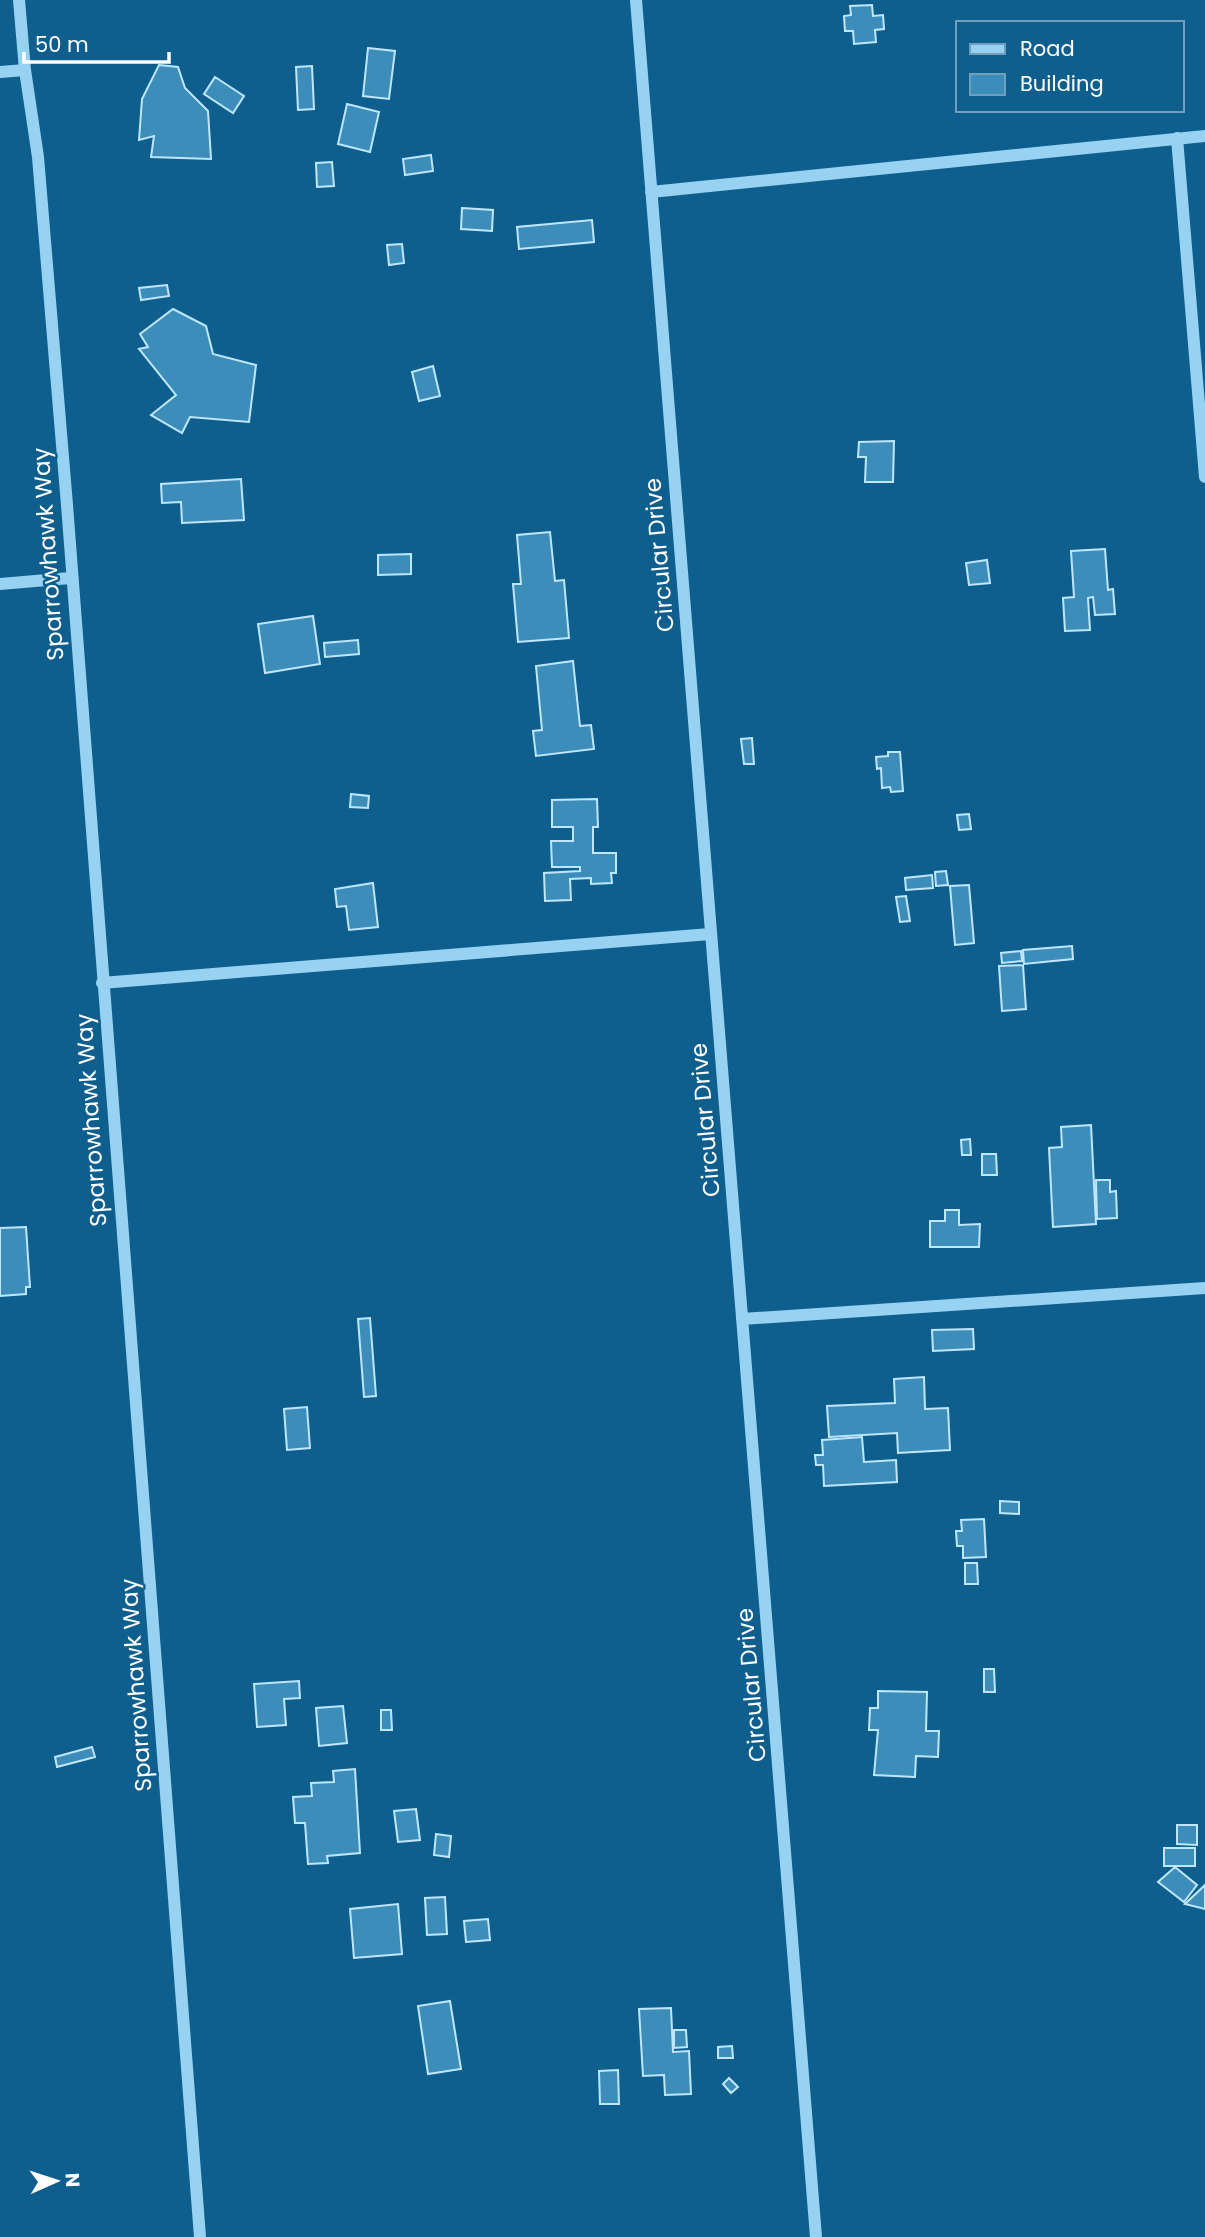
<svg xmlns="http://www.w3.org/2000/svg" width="1205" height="2237" font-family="Poppins,sans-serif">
  <rect width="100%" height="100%" fill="#0f5f8e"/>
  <path fill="#3c8db9" stroke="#bee7fe" stroke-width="2" d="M872,5L873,16L883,15L884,29L875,30L876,42L854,44L853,31H845L844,16L851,15L850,6Z
    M368,48L395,51L389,99L363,96Z
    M159,65L178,67L185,88L208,111L211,159L151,157L154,136L139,140L142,99Z
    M312,66L314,109L298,110L296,67Z
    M215,77L244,96L233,113L204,94Z
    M347,104L379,112L370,152L338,144Z
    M431,155L433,171L405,175L403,159Z
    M332,162L334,186L317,187L316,163Z
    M462,208L493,210L492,231L461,229Z
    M592,220L594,242L519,249L517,227Z
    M402,244L404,263L389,265L387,245Z
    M167,285L169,296L141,300L139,288Z
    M173,309L206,326L213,354L256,365L249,422L190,417L182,433L151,415L176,395L139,349L148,347L140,334Z
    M433,366L440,396L419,401L412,372Z
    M894,441L893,482H865L866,457H858L859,442Z
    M241,479L244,520L182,523L181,502L162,503L161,484Z
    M550,532L555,581L564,580L569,638L518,642L513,584H521L517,535Z
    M1105,549L1108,590L1113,589L1115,614L1095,615L1093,597L1088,598L1090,630L1065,631L1063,598L1074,597L1071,551Z
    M411,554V574L378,575V555Z
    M987,560L990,583L969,585L966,563Z
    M313,616L320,664L265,673L258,624Z
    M358,640L359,654L325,657L324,643Z
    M573,661L580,726L591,725L594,749L536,756L533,731L542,730L536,666Z
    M752,738L754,764H744L741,739Z
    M888,752H900L903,791L891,792L890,787L882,788L881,768L877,769L876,757L888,756Z
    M351,794L369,796L368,808L350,807Z
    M597,799L598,827H593V853H616V873H611L612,883L591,884V878L570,879L571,900L545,901L544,873L580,871V867H552L551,841H573V827H552V800Z
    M969,814L971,829L959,830L957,815Z
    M946,871L948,885L936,886L935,872Z
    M932,875L933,888L906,890L905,878Z
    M373,883L378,927L349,930L346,906L337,907L335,889Z
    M969,885L974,943L955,945L950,886Z
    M906,896L910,921L900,922L896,897Z
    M1072,946L1073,959L1024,964L1023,950Z
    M1021,951L1022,961L1002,963L1001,953Z
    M1023,965L1026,1009L1002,1011L999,966Z
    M1091,1125L1096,1224L1053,1227L1049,1148L1062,1147L1061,1127Z
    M970,1139L971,1155H962L961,1140Z
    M982,1154H996L997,1175H982Z
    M1096,1180H1110V1192L1116,1191L1117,1218L1097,1219Z
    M945,1210H959V1225L980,1224L979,1247H930V1221H945Z
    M26,1227L30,1287H26V1294L0,1296V1228Z
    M370,1318L376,1396L364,1397L358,1319Z
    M973,1329L974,1349L933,1351L932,1330Z
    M924,1377L925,1409L948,1408L950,1450L898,1453L897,1433L829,1437L827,1406L895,1403L894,1379Z
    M307,1407L310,1448L287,1450L284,1409Z
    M862,1437L864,1462L896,1460L897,1482L824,1486L823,1465H816L815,1455H823L822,1440Z
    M1000,1501L1019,1502V1514L1000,1513Z
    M984,1519L986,1557L963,1558V1546H957L956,1531H962L961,1520Z
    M965,1563H977L978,1584H965Z
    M984,1669H994L995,1692H984Z
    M299,1681L300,1698L284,1699L286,1725L257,1727L254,1684Z
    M878,1691L927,1692L926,1731H939L938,1757L916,1756L915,1777L874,1775L878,1730H869L870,1708H878Z
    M343,1706L347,1743L319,1746L316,1708Z
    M381,1710H391L392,1730H381Z
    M92,1747L95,1757L57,1767L55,1757Z
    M355,1769L360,1853L327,1856L328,1863L308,1864L305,1823H295L293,1797L312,1796L311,1783L334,1782L333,1771Z
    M416,1809L420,1840L398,1842L394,1811Z
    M1177,1825H1197V1845L1177,1844Z
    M436,1834L451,1836L449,1857L434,1855Z
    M1164,1848H1195V1866H1164Z
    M1175,1867L1197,1885L1184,1902L1158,1882Z
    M1205,1885V1909L1185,1904Z
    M445,1897L447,1934L427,1935L425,1898Z
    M398,1904L402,1954L354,1958L350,1909Z
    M488,1919L490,1940L466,1942L464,1921Z
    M450,2001L461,2069L428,2074L418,2006Z
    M671,2008L673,2052L689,2051L691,2094L665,2095L664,2075L643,2076L639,2009Z
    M674,2030H686L687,2047L674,2048Z
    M732,2046L733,2058H718V2047Z
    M618,2070L619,2104H600L599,2071Z
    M729,2078L738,2087L731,2093L723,2084Z"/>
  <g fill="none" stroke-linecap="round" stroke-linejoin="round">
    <path stroke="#97d2f3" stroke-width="12" d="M19,0L25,70L38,157L67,505L200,2237
      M636,0L816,2237
      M0,72L25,70
      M1177,138L1205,477
      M651,192L1205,136
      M0,584L70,578
      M102,983L710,934
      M742,1319L1205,1288"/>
  </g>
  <g text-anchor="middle" stroke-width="5" stroke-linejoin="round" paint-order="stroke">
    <g font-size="23" fill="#fff" stroke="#0f5f8e">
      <text transform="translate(48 554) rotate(-94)" y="8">Sparrowhawk Way</text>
      <text transform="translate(659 555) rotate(-95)" y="8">Circular Drive</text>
      <text transform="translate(91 1120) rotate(-94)" y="8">Sparrowhawk Way</text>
      <text transform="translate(705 1120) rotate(-95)" y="8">Circular Drive</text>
      <text transform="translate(136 1685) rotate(-94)" y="8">Sparrowhawk Way</text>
      <text transform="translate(751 1685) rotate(-95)" y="8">Circular Drive</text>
    </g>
  </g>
  <rect x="956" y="21" width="228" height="91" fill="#0f5f8e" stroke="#6f9fbb" stroke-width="2"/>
  <rect x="970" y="44" width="35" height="10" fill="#97d2f3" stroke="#6f9fbb" stroke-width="2"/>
  <text x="1020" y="56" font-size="21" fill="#ffffff">Road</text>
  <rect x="970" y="74" width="35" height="21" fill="#3c8db9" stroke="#6f9fbb" stroke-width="2"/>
  <text x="1020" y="91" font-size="21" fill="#ffffff">Building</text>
  <g transform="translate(56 2181) rotate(87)" stroke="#0f5f8e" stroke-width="5" paint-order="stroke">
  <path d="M0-5L12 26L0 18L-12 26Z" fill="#ffffff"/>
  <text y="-10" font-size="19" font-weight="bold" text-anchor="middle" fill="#ffffff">N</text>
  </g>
  <path d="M24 52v10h145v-10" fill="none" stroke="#ffffff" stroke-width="3.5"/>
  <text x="35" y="52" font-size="21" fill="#ffffff" stroke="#0f5f8e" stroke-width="5" paint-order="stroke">50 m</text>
</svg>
